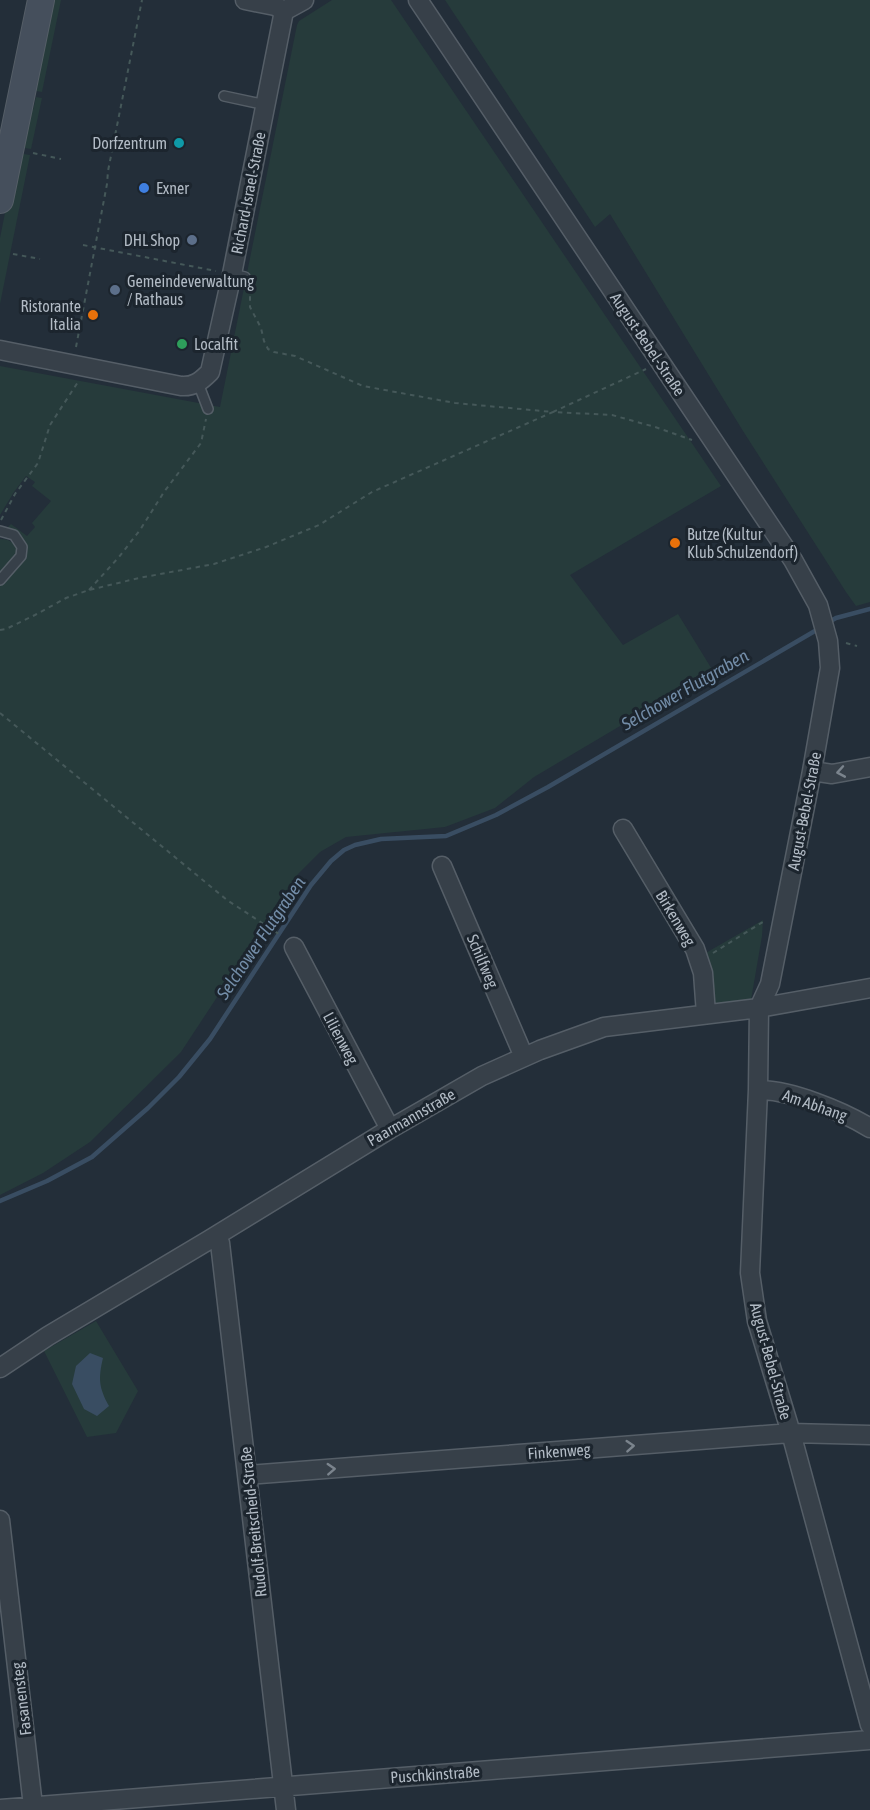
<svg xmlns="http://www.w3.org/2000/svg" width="870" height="1810" font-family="'Asap Condensed',sans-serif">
  <rect width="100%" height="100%" fill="#232e39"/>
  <path fill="#263b3b" d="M48,0H61L42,92L30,90Z
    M332,0H391L721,486L570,575L623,645L678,614L713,671L534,777L495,808L445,827L346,837L320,852L298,874L181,1052L90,1142L43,1173L0,1195V586L27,556L26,549L6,529L11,524L27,536L35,527L32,523L51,501L32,486L35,482L26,476L14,492L0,515V366L220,407L297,25L299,21Z
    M445,0H870V602L856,606L846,592L743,431L610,214L595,227Z
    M36,97L42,98L31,149L18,147L26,108L33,110Z
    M17,153L30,155L0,304V238Z
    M0,539C9,539 13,542 19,549L16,557L0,577Z
    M763,920L762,936L751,1000L715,1008L713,1004L704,954Z
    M96,1321L138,1391L116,1433L87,1437L44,1351Z"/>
  <path fill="#394d62" d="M90,1353L103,1358C98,1379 99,1388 109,1406L97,1416L84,1409L72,1384L76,1366Z"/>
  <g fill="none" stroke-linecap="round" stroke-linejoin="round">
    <path stroke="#394d62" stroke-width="4.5" d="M827,623L836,618L870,609
      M0,1201L47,1181L92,1157L148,1108L179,1077L210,1039L311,885L331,861L344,850L355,845L381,839L446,836L496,815L548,787L820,628"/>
    <defs>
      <path id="lane" d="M224,96L266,105
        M232,274L245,277
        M198,383L208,409
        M0,531L14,535L22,547L21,556L0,580"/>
      <path id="street" d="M245,0L275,6L284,11L304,0
        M418,0L793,560L818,605L828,641L830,668L812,771L770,984L759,1008L758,1090L750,1273L757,1321L791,1433L870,1725
        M0,350L181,386C194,387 201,381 210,372L232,274L284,11
        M812,771L832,774L870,767
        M623,829L695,949L703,973L706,1014
        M442,866L524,1057
        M294,947L390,1129
        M758,1090C791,1090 842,1111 870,1128
        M216,1236L220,1243L286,1810
        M0,1368L48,1336L209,1240L390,1129L482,1076L540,1050L604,1027L759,1008L870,988
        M248,1475L791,1433L870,1435
        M0,1520L33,1806
        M0,1809L870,1740"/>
      <path id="secondary" d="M0,200L41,0"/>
    </defs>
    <use href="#lane" stroke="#555e67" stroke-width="12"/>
    <use href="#street" stroke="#555e67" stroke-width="21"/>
    <use href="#secondary" stroke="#555e67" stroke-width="28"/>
    <path stroke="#455859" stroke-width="2" stroke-dasharray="4.5 4.5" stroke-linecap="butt" d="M33,153L61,159
      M83,245L216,271
      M13,254L40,259
      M247,288L250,293V307L261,328L264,341L268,349L274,352L295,356L363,386L455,403L553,412L646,369
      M76,347L107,184L108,171L142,0
      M1,520L15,494L38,463L50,425L78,382
      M89,590L119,557L140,530L164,492L201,443L206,419
      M0,630L6,629L35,615L66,598L89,590L139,578L214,564L266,547L319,525L372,492L553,412L612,415L655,427L692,440
      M846,643L857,646
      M0,713L227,900L282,936
      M713,953L766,920"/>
    <use href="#lane" stroke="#374049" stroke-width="9"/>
    <use href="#street" stroke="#374049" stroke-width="18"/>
    <use href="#secondary" stroke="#454f5c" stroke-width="26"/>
  </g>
  <defs><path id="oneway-chevron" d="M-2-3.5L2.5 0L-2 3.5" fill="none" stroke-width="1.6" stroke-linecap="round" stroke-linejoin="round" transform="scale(1.5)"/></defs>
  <g stroke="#7b848d">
    <use href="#oneway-chevron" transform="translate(841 772) rotate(170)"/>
    <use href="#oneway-chevron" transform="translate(630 1446) rotate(-4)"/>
    <use href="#oneway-chevron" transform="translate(331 1469) rotate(-3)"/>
  </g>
  <circle fill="#0f9aa8" stroke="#1c252e" stroke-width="2" cx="179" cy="143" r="6"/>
  <circle fill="#3f7fe0" stroke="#1c252e" stroke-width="2" cx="144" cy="188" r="6"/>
  <g fill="#5c6f8a" stroke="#1c252e" stroke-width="2">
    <circle cx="192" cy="240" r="6"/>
    <circle cx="115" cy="290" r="6"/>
  </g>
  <g fill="#e8710a" stroke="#1c252e" stroke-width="2">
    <circle cx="93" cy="315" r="6"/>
    <circle cx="675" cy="543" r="6"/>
  </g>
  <circle fill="#2e9e5b" stroke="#1c252e" stroke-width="2" cx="182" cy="344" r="6"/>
  <g text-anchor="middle" stroke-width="6" stroke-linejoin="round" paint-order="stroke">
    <g font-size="16" fill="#b2bbc5" stroke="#1c252e" text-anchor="start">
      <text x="167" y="149" text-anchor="end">Dorfzentrum</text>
      <text x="156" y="194">Exner</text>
      <text x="180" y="246" text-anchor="end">DHL Shop</text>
      <text x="127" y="287">Gemeindeverwaltung<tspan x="127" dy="18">/ Rathaus</tspan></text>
      <text x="81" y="312" text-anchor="end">Ristorante<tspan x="81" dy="18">Italia</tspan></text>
      <text x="194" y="350">Localfit</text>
      <text x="687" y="540">Butze (Kultur<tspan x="687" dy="18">Klub Schulzendorf)</tspan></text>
    </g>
    <g font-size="16" fill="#b2bbc5" stroke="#1c252e">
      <text transform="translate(248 193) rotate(-79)" y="6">Richard-Israel-Straße</text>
      <text transform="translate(648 344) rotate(56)" y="6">August-Bebel-Straße</text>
      <text transform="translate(804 811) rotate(-79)" y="6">August-Bebel-Straße</text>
      <text transform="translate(676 918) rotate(59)" y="6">Birkenweg</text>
      <text transform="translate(483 961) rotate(67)" y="6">Schilfweg</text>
      <text transform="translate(341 1038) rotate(62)" y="6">Lilienweg</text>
      <text transform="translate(815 1105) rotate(19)" y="6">Am Abhang</text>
      <text transform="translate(411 1117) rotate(-30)" y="6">Paarmannstraße</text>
      <text transform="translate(771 1361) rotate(75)" y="6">August-Bebel-Straße</text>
      <text transform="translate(559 1451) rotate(-4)" y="6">Finkenweg</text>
      <text transform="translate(253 1522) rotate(-96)" y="6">Rudolf-Breitscheid-Straße</text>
      <text transform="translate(21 1699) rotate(-97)" y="6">Fasanensteg</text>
      <text transform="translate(435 1774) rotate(-4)" y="6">Puschkinstraße</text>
    </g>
    <g font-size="18" font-style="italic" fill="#738da8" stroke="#1c252e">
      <text transform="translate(685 690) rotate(-30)" y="6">Selchower Flutgraben</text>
      <text transform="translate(261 938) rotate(-56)" y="6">Selchower Flutgraben</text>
    </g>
  </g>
</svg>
